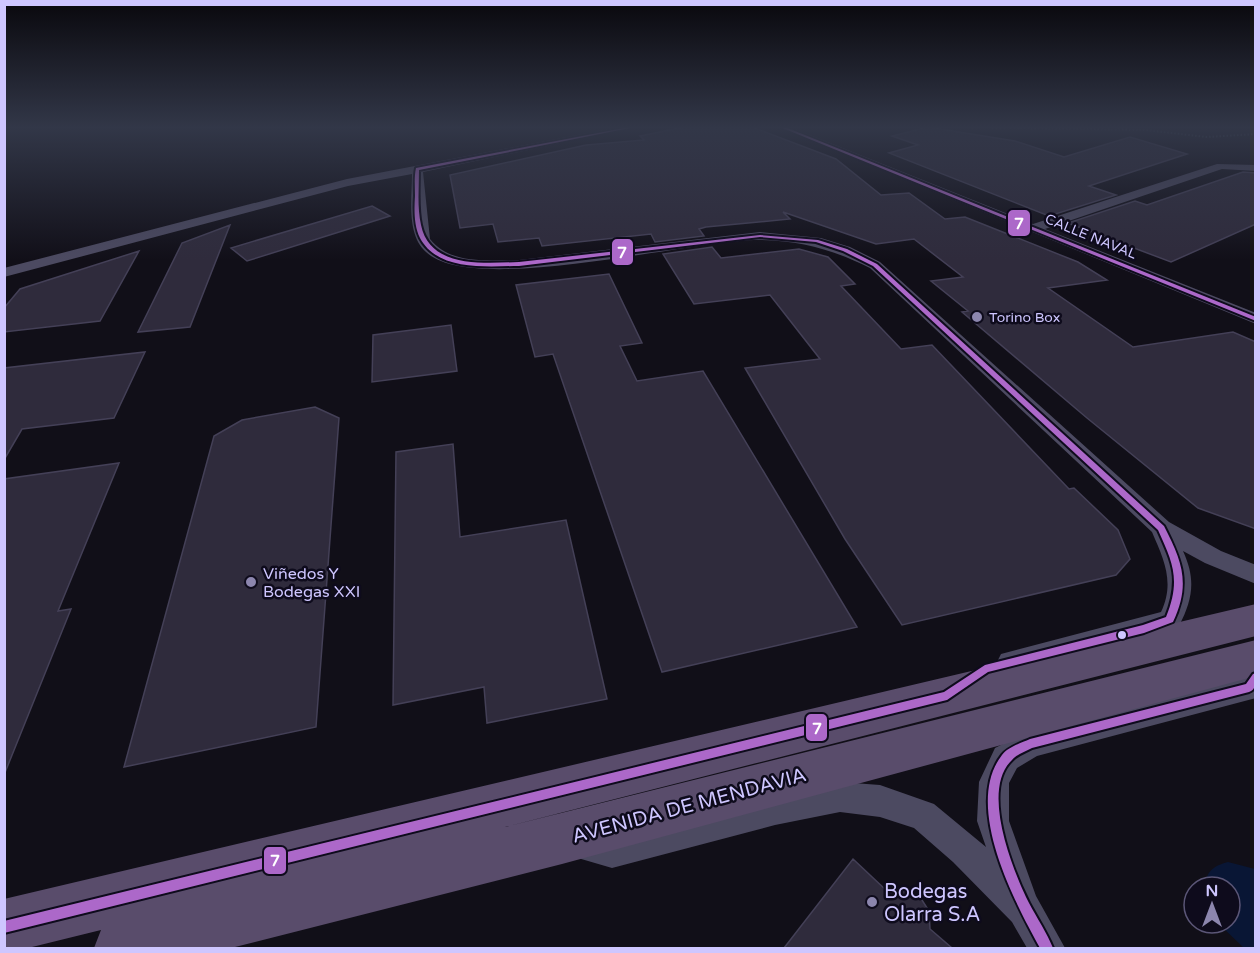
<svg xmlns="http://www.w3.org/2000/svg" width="1260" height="953" font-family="'Varela Round',sans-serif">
  <rect width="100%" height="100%" fill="#110f18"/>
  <path fill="#091635" d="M1228,862L1255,869V948H1244L1218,923H1230V887H1204C1207,871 1213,866 1228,862Z"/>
  <path fill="#2f2b3c" stroke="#444057" stroke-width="1.5" d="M685,127H752L836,159L881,195L909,193L945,219L965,217L1078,262L1107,280L1048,288L1133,347L1233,332L1256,342V529L1198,508L1087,418L962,312L968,311L931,281L963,277L914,239L876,244L783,212L790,219L706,227L699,229L704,236L655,242L651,234L542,246L539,238L498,242L493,224L460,228L450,175L586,145L644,140L640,136Z
    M928,127L1015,141L1064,157L1130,137L1187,154L1089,186L1116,195L1049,216L889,153L918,145L892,136Z
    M1243,172L1256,173V224L1171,262L1068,223L1135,201L1147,205Z
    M372,206L390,216L247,261L231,248Z
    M230,225L190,327L138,332L182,243Z
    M712,247L721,258L799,249L828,257L855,284L841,286L901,349L932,345L1069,489L1074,488L1118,530L1130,559L1116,575L902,625L845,539L745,368L820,359L770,295L694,304L663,254Z
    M139,251L100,321L4,332V308L20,289Z
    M609,274L642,343L620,346L637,381L703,371L857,627L662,672L553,354L535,357L516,285Z
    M451,325L457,371L372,382L373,335Z
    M145,352L114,418L22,429L4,460V368Z
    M315,407L339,418L316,727L124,767L214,436L242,420Z
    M453,444L460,537L566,520L607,699L487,723L484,687L393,705L396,452Z
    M119,463L58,611L71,609L4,775V479Z
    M853,859L887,891H908L922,900L929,911L930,929L952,948H784Z"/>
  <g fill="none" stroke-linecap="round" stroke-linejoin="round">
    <path stroke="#485664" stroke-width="2" stroke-dasharray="1.5 2" stroke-linecap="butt" d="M961,127L1145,130L1207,137L1256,134"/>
    <path fill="#4c4a61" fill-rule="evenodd" d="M619,127H638L423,172L430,239C450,265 489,260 519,260L760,232L821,238L850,247L880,262L1169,522L1221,551L1256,565V584L1205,563L1183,551C1196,579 1193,599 1179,626L1144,640L1010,673L1001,670L997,662L1001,654L1161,612C1175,582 1164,560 1152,532L870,268C834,250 802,241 761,240C692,239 474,297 426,252C406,234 412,198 412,174L348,186L4,277V268L347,179Z
      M777,127H790L1033,224L1217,164L1256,165V171L1222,169L1045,229L1256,313V324Z
      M1256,664V698L1037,756L1017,768L1009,783V821L1036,896L1065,948H1027L1012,922L953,862L914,828L880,817L840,812L775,825L612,868L571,856L567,844L571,832L583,828L612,836L775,793L840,782L880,785L934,804L986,847L977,821L979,782L995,748L1030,730L1240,678L1246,668Z"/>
    <path fill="#594c6b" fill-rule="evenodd" d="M1256,604V636L505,827L1256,640V676L562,864L231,948H94L101,930L28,948H4V899Z"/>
    <defs>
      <path id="bus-1" d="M629,127H635L419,170C419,188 417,207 421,225C430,269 485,263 519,262L760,235L818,240L847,249L877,264L1164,526C1182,561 1191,584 1173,622L1144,633L988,672L947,700L4,933V921L944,692L985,665L1143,625L1166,617C1181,580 1173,563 1158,530L873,266L843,251L816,242L760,237L519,266C487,266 438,272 420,238C414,226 414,210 415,196C415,187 414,177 416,168Z
        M780,127H785L1256,317V321Z
        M1256,673C1256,680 1257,689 1249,692L1032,748C1025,752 1017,754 1012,760C980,790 1013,871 1029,903C1037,918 1047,933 1053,948H1040C1014,901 963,805 1002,755C1008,747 1021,743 1030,739L1246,684L1253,674Z"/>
    </defs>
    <use href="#bus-1" stroke="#0e0b1c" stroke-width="4"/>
    <use href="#bus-1" fill="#ac68c9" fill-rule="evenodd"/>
  </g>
  <linearGradient id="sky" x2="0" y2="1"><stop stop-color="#09080d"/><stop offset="0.49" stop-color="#323748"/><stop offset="1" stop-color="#323748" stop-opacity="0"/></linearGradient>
  <rect width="1260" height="260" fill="url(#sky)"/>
  <g fill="#8c86ae" stroke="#0e0b1c" stroke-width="2">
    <circle cx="977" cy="317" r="6"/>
    <circle cx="251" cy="582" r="6"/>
    <circle cx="872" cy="902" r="6"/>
  </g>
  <circle fill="#cec6ff" stroke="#0e0b1c" stroke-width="2" cx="1122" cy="635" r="5"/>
  <g text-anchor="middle" stroke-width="5" stroke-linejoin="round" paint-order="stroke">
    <g font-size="14" fill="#cec6ff" stroke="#0e0b1c">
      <text transform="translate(1091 236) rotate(22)" y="5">CALLE NAVAL</text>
    </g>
    <g font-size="14" fill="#cec6ff" stroke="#0e0b1c" text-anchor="start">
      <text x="989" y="322">Torino Box</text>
    </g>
    <g font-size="16" fill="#cec6ff" stroke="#0e0b1c" text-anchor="start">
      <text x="263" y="579">Viñedos Y<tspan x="263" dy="18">Bodegas XXI</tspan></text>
    </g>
    <g font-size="20" fill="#cec6ff" stroke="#0e0b1c">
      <text transform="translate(689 805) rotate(-15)" y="7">AVENIDA DE MENDAVIA</text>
    </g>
    <g font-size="20" fill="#cec6ff" stroke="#0e0b1c" text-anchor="start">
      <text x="884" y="898">Bodegas<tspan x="884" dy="23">Olarra S.A</tspan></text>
    </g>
  </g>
  <g stroke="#0e0b1c" stroke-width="2">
    <rect x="1007" y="209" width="24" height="28" rx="6" fill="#ac68c9"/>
    <rect x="611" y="238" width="23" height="28" rx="6" fill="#ac68c9"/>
    <rect x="805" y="713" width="23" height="29" rx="6" fill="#ac68c9"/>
    <rect x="263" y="846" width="24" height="29" rx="6" fill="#ac68c9"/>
  </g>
  <g font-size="16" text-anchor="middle" font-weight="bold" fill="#fff">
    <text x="1019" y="229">7</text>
    <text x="622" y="258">7</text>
    <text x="817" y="734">7</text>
    <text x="275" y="866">7</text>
  </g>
  <rect width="1260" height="953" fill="none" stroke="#cec6ff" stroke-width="12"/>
  <g transform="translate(1212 905)"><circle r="28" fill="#0e0b1c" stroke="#5b5677" stroke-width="1.5"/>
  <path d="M0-4.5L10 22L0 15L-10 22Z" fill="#8c86ae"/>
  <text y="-9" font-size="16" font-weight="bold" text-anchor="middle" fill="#cec6ff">N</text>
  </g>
</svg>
